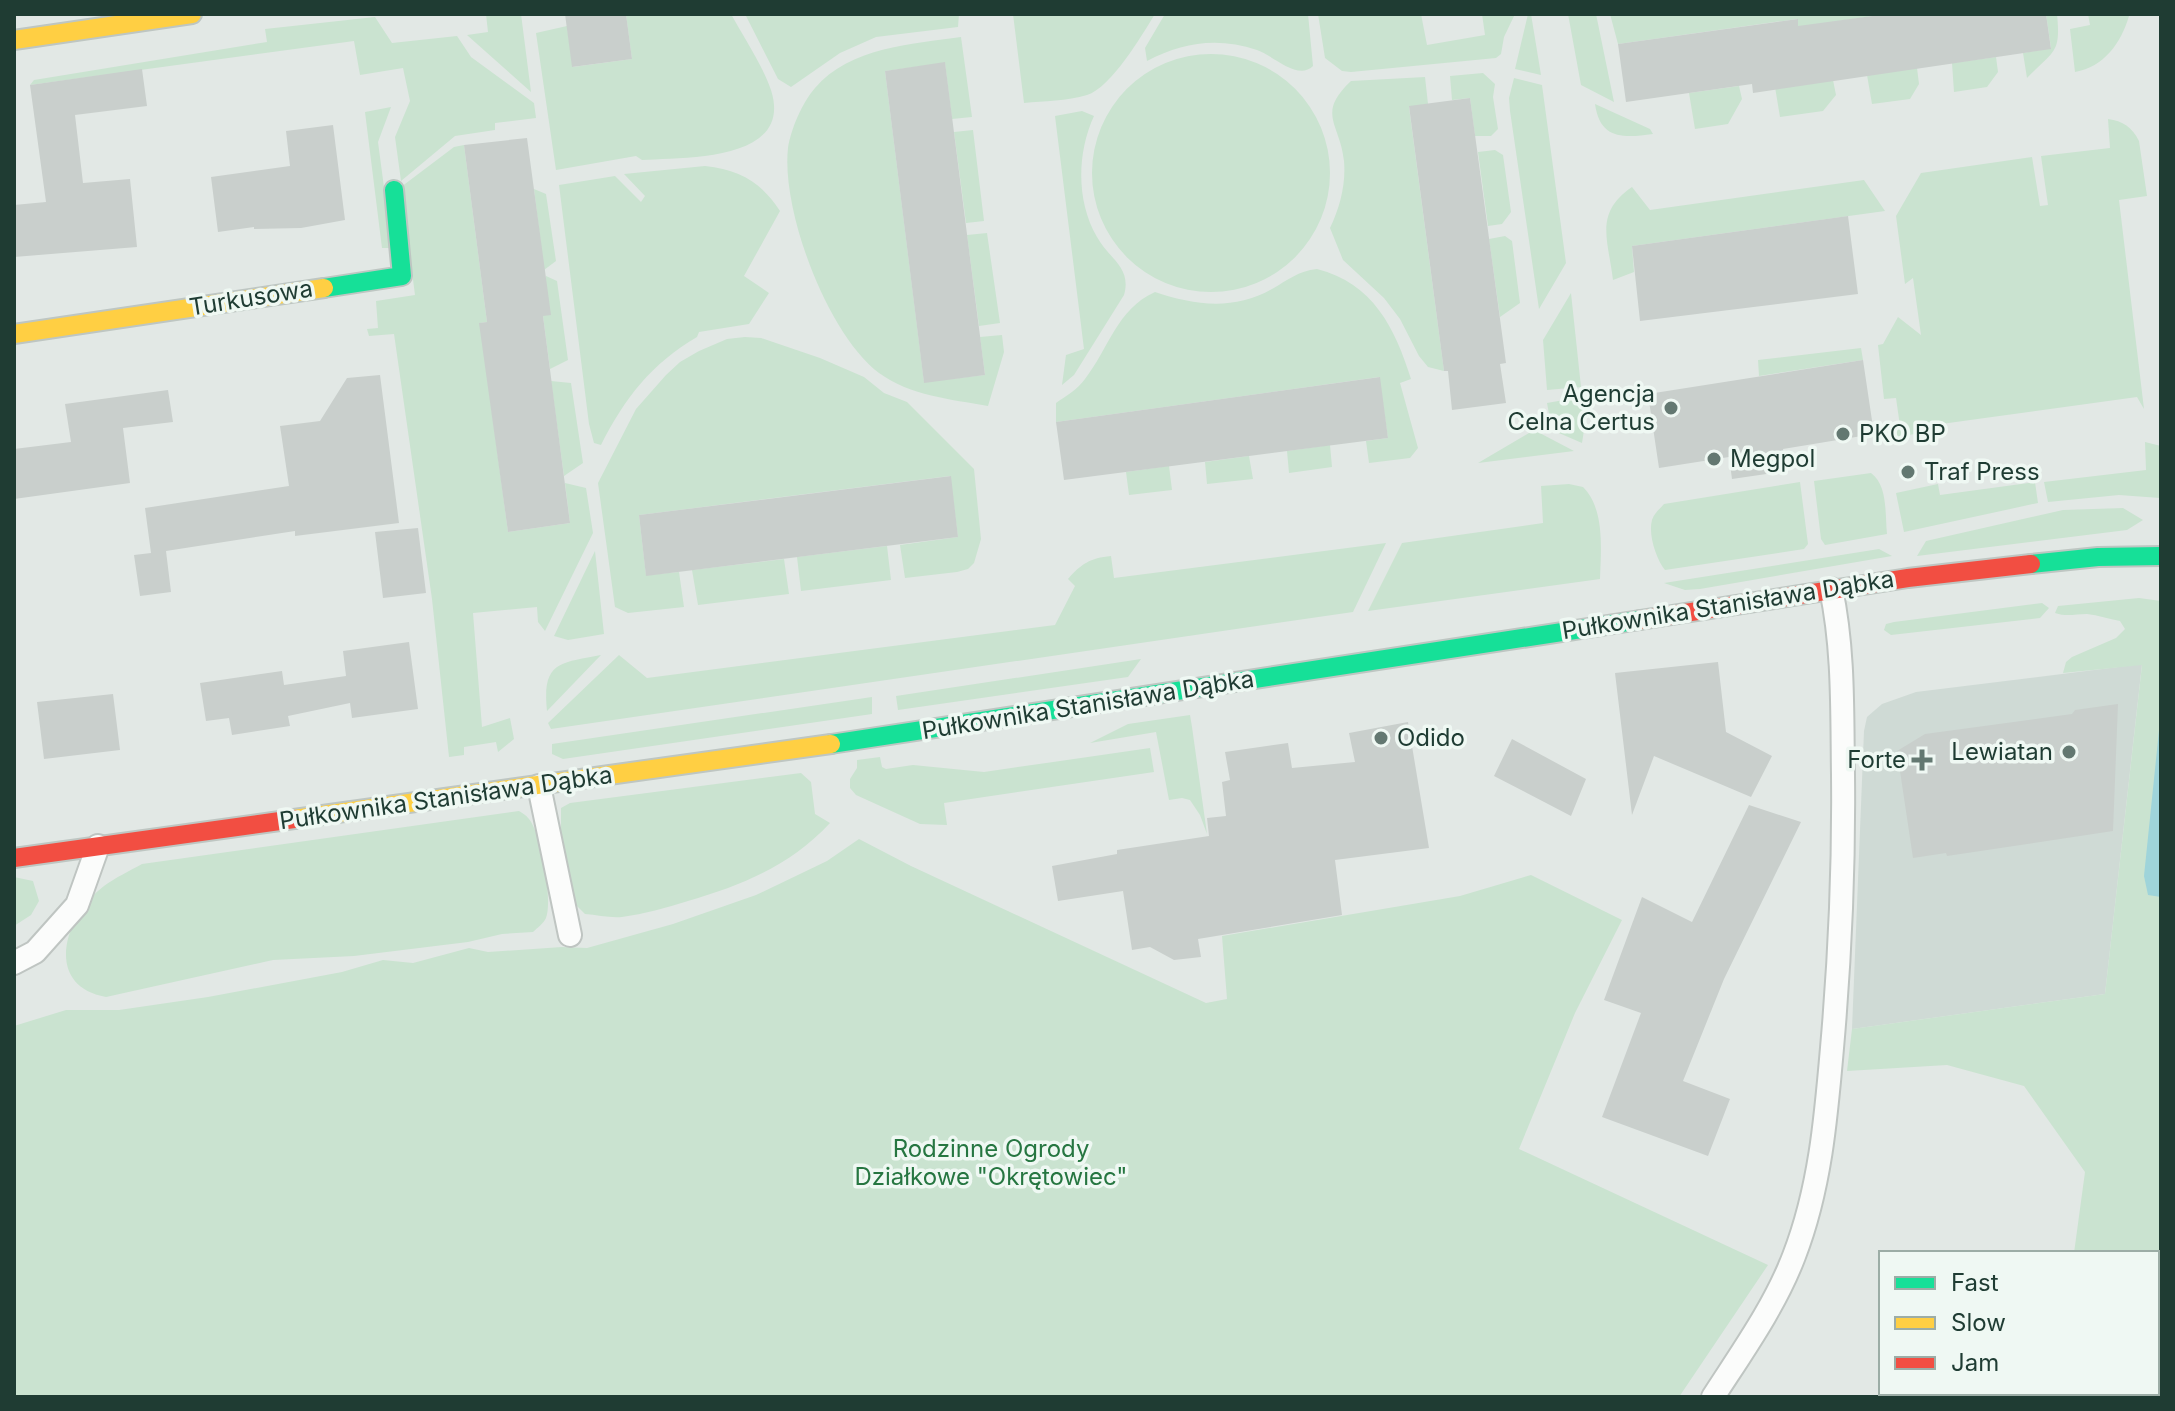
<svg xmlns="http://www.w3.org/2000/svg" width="2175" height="1411" font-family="Inter,sans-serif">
  <rect width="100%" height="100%" fill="#e2e8e5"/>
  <path fill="#cfdad5" d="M2142,664L2105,994L1852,1029L1864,731L1867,717L1882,704L1916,692Z"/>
  <path fill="#cae3d0" d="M486,14H521L531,92L467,35L488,32Z
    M626,14H731C744,38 762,64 771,90C794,162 684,157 642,160L636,156L556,170L536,33L567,26L573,67L632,59Z
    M745,14H959L958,27L876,37L840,53L791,87L778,79Z
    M1013,14H1155C1142,35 1111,88 1087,95C1067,101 1044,101 1024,103Z
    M1165,14H1308L1313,66C1298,81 1274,56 1257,50C1218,37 1183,42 1147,61L1145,48Z
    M1318,14H1421L1427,45L1485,35L1482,14H1515L1504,37L1501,54L1496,58L1351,72L1342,71L1325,58Z
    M1528,14H1531L1541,75L1515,69Z
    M1568,14H1596L1614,102L1581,85Z
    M1610,14H1887L1798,27L1797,19L1618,44Z
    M2046,14H2057C2061,54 2054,50 2027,78L2023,53L2051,48Z
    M2088,14H2129V16C2121,43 2104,67 2075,72L2070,29L2090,25Z
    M375,17L392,43L457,36L471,57L534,103L536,118L495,123V130L455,136L401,181L395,137L410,101L403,68L360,75L354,41L30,85L34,80L267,42L265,29Z
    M961,37L972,117L952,119L945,63L885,71L924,382L985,375L980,337L1002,335L1004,352L988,406C950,399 911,396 879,373C828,335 781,211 788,148C791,129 802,103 815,88C850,47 912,44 961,37Z
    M1092 173a119 119 0 1 1 238 0a119 119 0 1 1-238 0Z
    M1996,57L1998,72L1987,87L1954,92L1952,63Z
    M1917,68L1919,84L1910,99L1872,104L1867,75Z
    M1483,73L1495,84L1493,97L1498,129L1491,136H1475L1470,98L1452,100L1450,76Z
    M1425,77L1428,104L1409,107L1444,371L1428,367L1419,356L1400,319L1384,298L1343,260L1330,228C1340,207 1346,184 1344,161C1340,123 1316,114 1351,81Z
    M1514,78L1542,85L1566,263L1539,309L1510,111L1509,98Z
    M1833,80L1836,95L1823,111L1780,117L1774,81Z
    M1739,86L1742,99L1728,124L1695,129L1689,93Z
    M1595,104L1650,129L1653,134C1624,138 1600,140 1595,104Z
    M391,107L378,142L392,248H382L365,112Z
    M1082,111L1094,116C1077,153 1076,201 1097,237C1109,259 1132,267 1124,295L1074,375L1062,385L1066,355L1084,349L1055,116Z
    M2108,119C2123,121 2132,127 2139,141L2147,196L2119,200L2144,409L2137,397L1934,425V431L1889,438L1888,429L1900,426L1896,398L1884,399L1878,345L1883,344L1898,317L1921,335L1913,278L1905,284L1896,216L1921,173L2032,157L2040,206L2048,205L2041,156L2110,148Z
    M973,130L984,221L966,223L954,132Z
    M464,145L487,322L480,323L508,532L570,523L565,483L586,488L593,533L545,631L538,622L537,607L473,613L482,727L510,718L514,739L498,752L496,742L464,747V755L449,757L432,599L394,334L369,336L367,329L378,328L376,301L415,295L401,187L454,147Z
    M1495,150L1503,155L1511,212L1502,224L1488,226L1478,152Z
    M705,166C740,170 761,182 780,211L744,276L769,293L749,324L699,332L697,337C652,363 624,399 601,445L594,443L589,424L559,185L615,176L641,202L645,196L624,174Z
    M1864,180L1885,211L1632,246L1634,272L1613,280C1608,239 1594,213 1632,187L1650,210Z
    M534,189L546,194L556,261L544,270Z
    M987,233L1000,323L979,326L967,235Z
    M1505,236L1512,241L1520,303L1500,317L1489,239Z
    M1317,269C1373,283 1395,328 1411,379L1400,383L1418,448L1410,458L1369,463L1366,441L1388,438L1379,377L1056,422V403C1066,396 1078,389 1085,379C1109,348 1117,309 1155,292C1194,305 1233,311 1272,289C1288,280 1298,271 1317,269Z
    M546,276L557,281L568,360L550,369L543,316Z
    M1571,293L1581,387L1547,390L1543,340Z
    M745,337L761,338L820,358L864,377L884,393L907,402L974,469L981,539L974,563L968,569L957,572L905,578L900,545L958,537L950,476L639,515L646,575L679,572L684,607L628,613L615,607L598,483L636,409L666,375L680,362L699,351L727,339Z
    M1861,348L1863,360L1759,376L1758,360Z
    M551,381L571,383L583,463L564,476Z
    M1581,397L1585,424L1582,443L1552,430L1547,403Z
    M1534,430L1574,451L1478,463Z
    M2145,442L2161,446L2160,498L2119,495L2048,502L2044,482L2146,470Z
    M1330,445L1332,467L1289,473L1287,451Z
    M1249,456L1253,479L1207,484L1205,462Z
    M1169,466L1172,490L1129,495L1126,472Z
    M1871,473C1888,485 1885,515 1887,534L1825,545L1821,539L1814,481Z
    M1800,482L1808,544L1804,549L1665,570C1656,559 1648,534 1652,520C1654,513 1660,509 1664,504Z
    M2035,482L2038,503L1904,532L1896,493L1938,484L1940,495Z
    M1569,484L1583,487C1605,509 1601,549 1600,579L1368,611L1402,543L1543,523L1541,486Z
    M2123,508L2143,520L2127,530L1917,556L1926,541L2063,510Z
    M1386,543L1353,612L551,729L548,723L619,655L647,678L1055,625L1075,586L1068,579C1081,564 1090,558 1111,556L1114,578Z
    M887,546L891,580L801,591L797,557Z
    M1879,549L1892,556L1700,589L1685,590L1664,583Z
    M595,551L604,634L568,640L554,636Z
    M784,559L789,594L698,605L692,570Z
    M2139,598L2161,601V1335H2157V1253H2074L2085,1172L2024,1086L1947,1065L1847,1071L1852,1029L2105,994L2142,665L2063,673L2066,662L2072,657L2116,638L2125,629L2120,621C2109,619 2098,615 2087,614C2075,614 2067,617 2055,613L2058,606Z
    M2042,603L2049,608L2040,618L1891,635L1884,630L1886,624L1894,622Z
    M601,655L547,711C542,662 559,663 601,655Z
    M1141,659L1128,677L898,710L896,696Z
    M872,697V714L563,759L552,754V744Z
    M1190,715L1192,727L1207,834L1200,815L1190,800L1182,798L1169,800L1156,732L1090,743L1128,724Z
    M1150,748L1154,772L944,803L947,825L920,824L856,795L850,788V779L857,768V760L880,757L882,767L886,769L913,765L984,772Z
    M801,773L811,782L815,814L830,823C791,865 743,885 688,901C666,908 644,914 622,917C610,918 597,915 585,914L571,900L561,834V808L570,803Z
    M519,811C522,813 526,815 529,819C541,833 553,900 546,918C544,923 537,928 533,932L502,934L468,942L354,956L273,960L106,997C42,985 65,915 104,886C115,878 129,871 142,864Z
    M859,839L911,866L1206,1003L1227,999L1222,936L1460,896L1531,875L1622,920L1575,1013L1519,1149L1768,1265L1679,1397H14V1026L66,1010H119L208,997L342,972L383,960L413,963L469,948L488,952L562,947L587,948L673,924L756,895L827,861Z
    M14,877L33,881L39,901L31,915L14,926Z"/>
  <path fill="#9fd4da" d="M2161,711V897L2148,895L2144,876Z"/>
  <path fill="#c9cfcc" d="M565,14H626L632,59L572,67Z
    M1887,14H2046L2051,49L1753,93L1752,84L1626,102L1618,44L1798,19V26Z
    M945,62L985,375L924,383L885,71Z
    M142,69L147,106L75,115L83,183L130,179L137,247L14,257V205L46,202L30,85Z
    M1470,98L1506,363L1500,364L1506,403L1452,410L1448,371H1444L1409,106Z
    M333,125L345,220L301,228L254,229V227L218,232L211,177L290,166L286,131Z
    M527,138L551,315L543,316L570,523L508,532L479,323L487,322L464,145Z
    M1848,216L1858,294L1640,321L1632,246Z
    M1863,360L1874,434L1783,449L1786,471L1732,479L1729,457L1659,468L1648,394Z
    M380,375L399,523L295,536V531L166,551L171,592L140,596L134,555L151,553L145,508L289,486L280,426L320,421L347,378Z
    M1380,377L1388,438L1064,480L1056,422Z
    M168,390L173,422L123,428L130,483L14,499V449L71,442L65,404Z
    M951,476L958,537L646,576L639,515Z
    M418,528L426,593L383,598L375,532Z
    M409,642L418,709L352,718L350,703L288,716L290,726L232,735L229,718L206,721L200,683L282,671L284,685L346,676L343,651Z
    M1718,662L1726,732L1772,756L1751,797L1654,756L1632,815L1615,673Z
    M113,694L120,750L44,759L37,702Z
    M2118,704L2113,831L1947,856L1946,853L1913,858L1897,751L1925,734L2072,714L2075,710Z
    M1408,722L1429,848L1335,860L1342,915L1198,939L1201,957L1174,960L1150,947L1132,950L1123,891L1058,901L1052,866L1117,854V850L1209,836L1207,818L1226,816L1222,782L1230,780L1225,752L1288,743L1292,768L1355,762L1349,733Z
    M1512,739L1586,779L1571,816L1494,776Z
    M1749,805L1801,822L1724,979L1683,1081L1730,1099L1708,1156L1602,1117L1641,1013L1604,1000L1642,897L1692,922Z"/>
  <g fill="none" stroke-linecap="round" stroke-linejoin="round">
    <defs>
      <path id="lane" d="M539,786L570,935
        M14,963L35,952L77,905L98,846
        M1713,1397C1742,1352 1775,1306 1794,1256C1820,1189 1826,1118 1832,1048C1840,957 1844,867 1843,775C1842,713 1844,650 1831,589"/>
      <path id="fast" d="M324,288L402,276L394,190
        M2031,564L2098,557L2161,556
        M831,744L1640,620"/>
      <path id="slow" d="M14,40L192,14
        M14,334L324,288
        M294,819L831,744"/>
      <path id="jam" d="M1640,620L1908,578L2031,564
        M14,858L294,819"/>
    </defs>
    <use href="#lane" stroke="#bfc5c2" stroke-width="26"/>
    <use href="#fast" stroke="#bec6c2" stroke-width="22"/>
    <use href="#slow" stroke="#bec6c2" stroke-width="22"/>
    <use href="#jam" stroke="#bec6c2" stroke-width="22"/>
    <use href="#lane" stroke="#fbfcfb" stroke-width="22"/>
    <use href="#fast" stroke="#16e098" stroke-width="18"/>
    <use href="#slow" stroke="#ffcf43" stroke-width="18"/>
    <use href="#jam" stroke="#f24e42" stroke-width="18"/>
  </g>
  <g fill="#637871" stroke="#eff8f3" stroke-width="3">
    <circle cx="1671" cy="408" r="8"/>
    <circle cx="1843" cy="434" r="8"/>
    <circle cx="1714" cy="459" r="8"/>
    <circle cx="1908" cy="472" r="8"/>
    <circle cx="1381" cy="738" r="8"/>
    <circle cx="2069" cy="752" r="8"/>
    <path d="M1918 748h8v8h8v8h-8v8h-8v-8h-8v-8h8z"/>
  </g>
  <g text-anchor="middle" stroke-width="7" stroke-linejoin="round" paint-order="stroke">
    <g font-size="24" fill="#1f3c33" stroke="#eff8f3">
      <text transform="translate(251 298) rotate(-9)" y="8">Turkusowa</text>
      <text transform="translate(1728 605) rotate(-9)" y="8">Pułkownika Stanisława Dąbka</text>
      <text transform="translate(1088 705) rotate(-9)" y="8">Pułkownika Stanisława Dąbka</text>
      <text transform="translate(446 798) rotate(-8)" y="8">Pułkownika Stanisława Dąbka</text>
    </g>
    <g font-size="24" fill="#1f3c33" stroke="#eff8f3" text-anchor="start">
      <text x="1655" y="402" text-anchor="end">Agencja<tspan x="1655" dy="28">Celna Certus</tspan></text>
      <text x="1859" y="442">PKO BP</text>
      <text x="1730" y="467">Megpol</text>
      <text x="1924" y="480">Traf Press</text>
      <text x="1397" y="746">Odido</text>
      <text x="2053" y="760" text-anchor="end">Lewiatan</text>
      <text x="1906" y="768" text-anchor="end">Forte</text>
    </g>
    <g font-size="24" fill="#267641" stroke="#eff8f3">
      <text x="991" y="1157">Rodzinne Ogrody<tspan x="991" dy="28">Działkowe "Okrętowiec"</tspan></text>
    </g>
  </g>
  <rect width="2175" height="1411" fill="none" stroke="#1f3c33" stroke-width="32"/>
  <rect x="1879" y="1251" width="280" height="144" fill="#eff8f3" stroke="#9cada6" stroke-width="2"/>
  <rect x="1895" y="1277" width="40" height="12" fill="#16e098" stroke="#9cada6" stroke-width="2"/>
  <text x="1951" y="1291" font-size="24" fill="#1f3c33">Fast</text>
  <rect x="1895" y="1317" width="40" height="12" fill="#ffcf43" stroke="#9cada6" stroke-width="2"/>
  <text x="1951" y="1331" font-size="24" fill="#1f3c33">Slow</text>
  <rect x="1895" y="1357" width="40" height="12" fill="#f24e42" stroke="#9cada6" stroke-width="2"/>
  <text x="1951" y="1371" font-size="24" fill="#1f3c33">Jam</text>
</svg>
